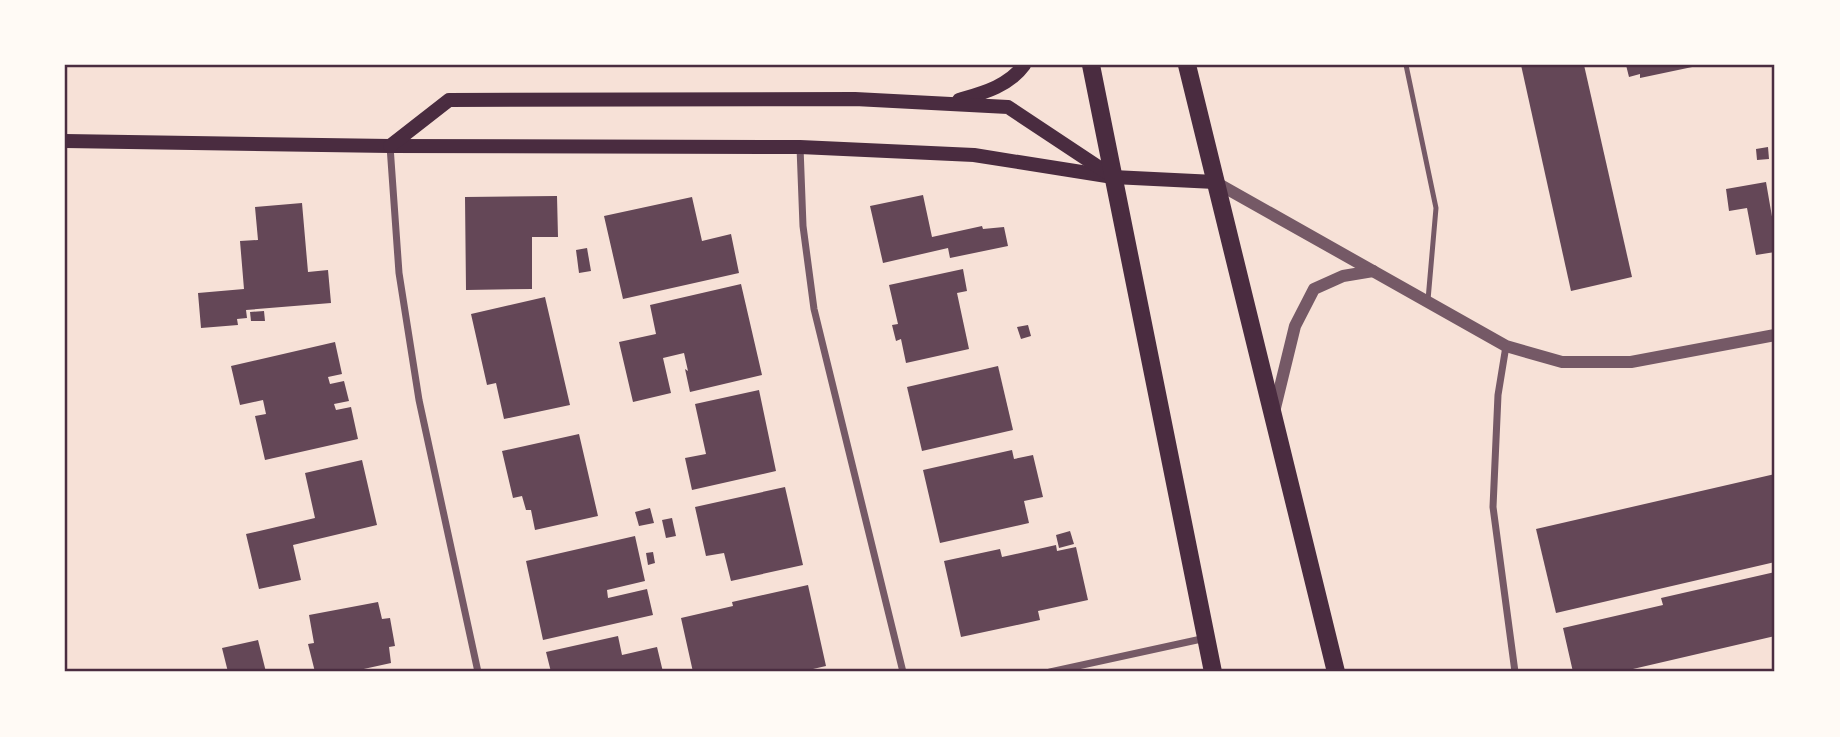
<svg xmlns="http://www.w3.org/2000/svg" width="1840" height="737" font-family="Rubik,sans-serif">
<rect width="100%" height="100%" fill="#f7e1d7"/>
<g fill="#644757">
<path d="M 1521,65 L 1584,65 L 1632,277 L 1571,291 Z"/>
<path d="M 1626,65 L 1697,65 L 1697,66 L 1640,78 L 1640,74 L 1629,77 Z"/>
<path d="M 1768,147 L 1769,159 L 1757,160 L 1756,149 Z"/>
<path d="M 1766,182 L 1775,234 L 1775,252 L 1756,255 L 1747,208 L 1729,211 L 1726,189 Z"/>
<path d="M 923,195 L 932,237 L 982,226 L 983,229 L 1004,227 L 1008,246 L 950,258 L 948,248 L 883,263 L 870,206 Z"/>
<path d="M 557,196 L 558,237 L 532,237 L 532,289 L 466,290 L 465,197 Z"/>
<path d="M 692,197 L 702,241 L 731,234 L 739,273 L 623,299 L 604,216 Z"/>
<path d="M 302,203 L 308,272 L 328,270 L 331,303 L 246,310 L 247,318 L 237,319 L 238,325 L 201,328 L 198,293 L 244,289 L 240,241 L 258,240 L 255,207 Z"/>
<path d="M 587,248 L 591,271 L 579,273 L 576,250 Z"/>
<path d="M 963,269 L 967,291 L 957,293 L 969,349 L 906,363 L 901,339 L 896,341 L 892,325 L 898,324 L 889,285 Z"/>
<path d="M 741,284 L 762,375 L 690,392 L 685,369 L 688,371 L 684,353 L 663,358 L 671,393 L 633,402 L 619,342 L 656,334 L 650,305 Z"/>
<path d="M 545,297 L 570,405 L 504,419 L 496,383 L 487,385 L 471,314 Z"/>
<path d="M 264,311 L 265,321 L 251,321 L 250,312 Z"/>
<path d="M 1028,325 L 1031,336 L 1021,339 L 1017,327 Z"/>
<path d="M 335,342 L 342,374 L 328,377 L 330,384 L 344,381 L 349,401 L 334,404 L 336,410 L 351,407 L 358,439 L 265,460 L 255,416 L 266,414 L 263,400 L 240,405 L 231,366 Z"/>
<path d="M 998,366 L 1013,430 L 922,451 L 907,387 Z"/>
<path d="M 759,390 L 776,471 L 692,490 L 685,458 L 706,454 L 695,404 Z"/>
<path d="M 579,434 L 598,516 L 535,530 L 531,510 L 526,510 L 522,496 L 513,498 L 502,451 Z"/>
<path d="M 1012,450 L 1014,459 L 1033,455 L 1043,497 L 1024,501 L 1029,523 L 940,543 L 923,470 Z"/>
<path d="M 362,460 L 377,525 L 293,545 L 301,580 L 259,589 L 246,534 L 315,518 L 305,473 Z"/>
<path d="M 1775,474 L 1775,562 L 1556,613 L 1536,529 Z"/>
<path d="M 785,487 L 803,565 L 731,581 L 724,553 L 706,556 L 695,507 Z"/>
<path d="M 650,508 L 654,523 L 639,526 L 635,512 Z"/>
<path d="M 672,518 L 676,536 L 666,538 L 662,520 Z"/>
<path d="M 1070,531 L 1074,544 L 1059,548 L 1056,535 Z"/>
<path d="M 635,536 L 645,581 L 607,590 L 608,598 L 647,589 L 653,615 L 543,640 L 526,561 Z"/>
<path d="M 1056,545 L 1057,551 L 1076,547 L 1088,600 L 1038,611 L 1040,620 L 961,637 L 944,561 L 1000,549 L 1002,557 Z"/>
<path d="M 653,552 L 655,563 L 648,565 L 646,553 Z"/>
<path d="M 1775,572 L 1775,636 L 1620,672 L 1573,672 L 1563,628 L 1663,605 L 1661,598 Z"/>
<path d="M 808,585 L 826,666 L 800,672 L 693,672 L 681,618 L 733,606 L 732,602 Z"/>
<path d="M 378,602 L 382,619 L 390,618 L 395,646 L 389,647 L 391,663 L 350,672 L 315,672 L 308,644 L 314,643 L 309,615 Z"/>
<path d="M 618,636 L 622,655 L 657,647 L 663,672 L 551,672 L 546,652 Z"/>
<path d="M 258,640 L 266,672 L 228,672 L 222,648 Z"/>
</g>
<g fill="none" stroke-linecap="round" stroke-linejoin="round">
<path stroke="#755966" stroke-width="5" d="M 1406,65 L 1436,208 L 1428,300"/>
<g stroke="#755966" stroke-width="7">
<path d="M 390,146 L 399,273 L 419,400 L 478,672"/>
<path d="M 800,147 L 803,226 L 814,309 L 903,672"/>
<path d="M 1506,346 L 1498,395 L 1493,507 L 1515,672"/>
<path d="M 1050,672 L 1206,638"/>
</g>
<g stroke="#755966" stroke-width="12">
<path d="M 1215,182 L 1506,346 L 1562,362 L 1631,362 L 1775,335"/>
<path d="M 1274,412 L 1295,326 L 1314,289 L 1343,276 L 1373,271"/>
</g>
<g stroke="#4a2c40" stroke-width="14">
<path d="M 959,100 C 983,93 1009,86 1024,65"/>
<path d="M 65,141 L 390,146 L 800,147 L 974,155 L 1113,177 L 1215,182"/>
<path d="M 390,146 L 449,100 L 855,99 L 1008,107 L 1109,174"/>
</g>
<g stroke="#4a2c40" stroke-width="18">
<path d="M 1091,65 L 1213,672"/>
<path d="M 1187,65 L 1336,672"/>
</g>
</g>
<rect width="1840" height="737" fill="none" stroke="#fffaf5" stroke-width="133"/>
<rect x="66" y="66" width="1707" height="604" fill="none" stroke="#4a2c40" stroke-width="2.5"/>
</svg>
